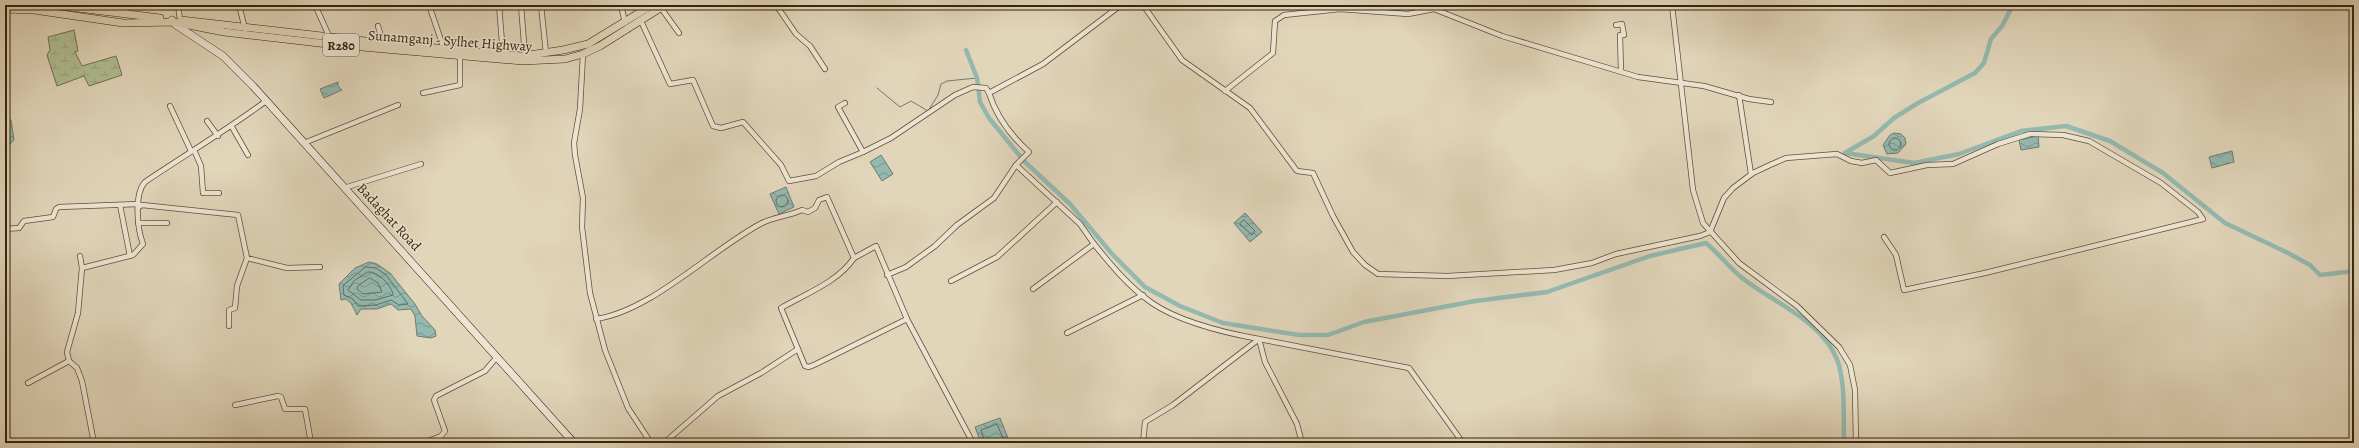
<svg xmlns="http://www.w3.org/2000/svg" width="2359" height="448" font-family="Alegreya,serif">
<defs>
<pattern id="wetland-marsh" width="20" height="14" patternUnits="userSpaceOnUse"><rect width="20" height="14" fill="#b0be92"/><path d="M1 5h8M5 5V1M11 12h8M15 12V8" fill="none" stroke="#98a37d"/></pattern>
<pattern id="water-waves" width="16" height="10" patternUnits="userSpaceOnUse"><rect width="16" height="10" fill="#94b9b0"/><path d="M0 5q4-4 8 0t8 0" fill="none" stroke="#7a968e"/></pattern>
</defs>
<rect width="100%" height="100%" fill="#e1d5ba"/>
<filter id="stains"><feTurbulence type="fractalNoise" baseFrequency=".005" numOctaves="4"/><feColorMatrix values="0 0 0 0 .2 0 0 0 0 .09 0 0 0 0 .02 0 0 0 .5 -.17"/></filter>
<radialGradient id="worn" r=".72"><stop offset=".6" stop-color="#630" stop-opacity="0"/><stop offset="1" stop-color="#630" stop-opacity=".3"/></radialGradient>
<path fill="url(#wetland-marsh)" stroke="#727150" d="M 74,30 L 78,51 L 75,52 L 82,66 L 116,56 L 122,75 L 89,86 L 84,76 L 57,86 L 47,55 L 50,50 L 48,37 Z"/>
<g fill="url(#water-waves)" stroke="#6e7d6f">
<path d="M 338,82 L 338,86 L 342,90 L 324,98 L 320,89 Z"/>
<path d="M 5,114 L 11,120 L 14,140 L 5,149 Z"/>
<path d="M 1894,133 L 1901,134 L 1905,138 L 1906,144 L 1898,153 L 1887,154 L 1883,145 L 1890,135 Z"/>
<path d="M 2038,136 L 2039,147 L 2021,150 L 2019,140 Z"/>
<path d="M 2232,151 L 2234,162 L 2212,168 L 2209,157 Z"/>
<path d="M 881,155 L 893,174 L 882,181 L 870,162 Z"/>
<path d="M 786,187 L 794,207 L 779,214 L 770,194 Z"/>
<path d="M 1245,213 L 1262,232 L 1250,242 L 1234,223 Z"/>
<path d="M 369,262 L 377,264 L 390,273 L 415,304 L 422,316 L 435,330 L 436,336 L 431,338 L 417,336 L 415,316 L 411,309 L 398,310 L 391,304 L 377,309 L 361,309 L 357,315 L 351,303 L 346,299 L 341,300 L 339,284 L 355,268 Z"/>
<path d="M 1000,418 L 1010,443 L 981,443 L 975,427 Z"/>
</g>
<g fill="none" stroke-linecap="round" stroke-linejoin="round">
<g stroke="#646e5f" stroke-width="1">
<circle cx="1895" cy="144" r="6"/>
<circle cx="782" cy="201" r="6"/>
<path d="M 1244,220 L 1255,231 L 1252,235 L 1240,224 Z"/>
<path d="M 366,267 L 376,268 L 386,275 L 408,304 L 399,305 L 391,300 L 376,305 L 358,306 L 353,299 L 344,295 L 343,286 Z"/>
<path d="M 368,272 C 378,271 392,286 393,295 L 375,300 L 361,300 L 348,290 L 354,281 Z"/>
<path d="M 370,278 L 378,283 L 382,292 L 363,294 L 357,289 L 358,286 Z"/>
<path d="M 985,443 L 981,430 L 997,424 L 1005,443"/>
</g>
<path stroke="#6e7d6f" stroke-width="1" d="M 877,88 L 900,107 L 911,101 L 928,111 L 938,95 L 941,84 L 947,81 L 977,78"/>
<g stroke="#94b9b0" stroke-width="4.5">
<path d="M 2013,5 L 2002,26 L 1991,39 L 1984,63 L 1975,73 L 1918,103 L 1894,118 L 1874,136 L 1845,153 L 1914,163 L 1959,154 L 2021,131 L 2066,126 L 2110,141 L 2163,173 L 2225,223 L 2286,252 L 2310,265 L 2320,275 L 2354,271"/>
<path d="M 966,50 L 977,78 L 980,102 L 989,118 L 1024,161 L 1070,204 L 1113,255 L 1145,287 L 1180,306 L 1223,323 L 1299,335 L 1328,335 L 1364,322 L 1475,301 L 1547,292 L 1650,256 L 1706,243 C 1719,254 1729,267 1741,277 C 1773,303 1823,320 1838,362 C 1846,388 1843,416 1844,443"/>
</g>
<defs>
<g id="minor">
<path d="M 124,5 L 128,15"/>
<path d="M 178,5 L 180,20"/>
<path d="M 239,5 L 245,29"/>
<path d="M 315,5 L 329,36"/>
<path d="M 429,5 L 444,49"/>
<path d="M 499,5 L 503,55"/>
<path d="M 521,5 L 525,56"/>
<path d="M 541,5 L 546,53"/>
<path d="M 621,5 L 625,23"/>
<path d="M 776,5 L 796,34 L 810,46 L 825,69"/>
<path d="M 1143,5 L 1182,60 L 1250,108 L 1297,171 L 1313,173 L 1333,216 L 1353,252 L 1365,265 L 1378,274 L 1447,276 L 1554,270 L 1592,263 L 1616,254 L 1700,236 L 1710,232 L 1724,198 L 1733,188 L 1753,173 L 1770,165 L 1786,158 L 1837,154 L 1851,161 L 1862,163 L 1876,160 L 1890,173 L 1927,165 L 1953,164 L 1998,144 L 2030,134 L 2063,135 L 2089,141 L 2161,183 L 2198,212 L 2203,219 L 1985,273 L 1904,290 L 1896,255 L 1884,237"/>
<path d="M 1672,5 L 1693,190 L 1703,223 L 1739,263 L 1797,306 L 1839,347 L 1850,365 L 1855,390 L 1856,443"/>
<path d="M 661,8 L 679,33"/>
<path d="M 641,21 L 670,84 L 693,80 L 713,126 L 721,128 L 743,122 L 781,165 L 789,181 L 816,176 L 839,162 L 863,152"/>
<path d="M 1616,25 L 1622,24 L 1624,35 L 1620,35 L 1621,71"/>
<path d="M 378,26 L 383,43"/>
<path d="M 583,54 L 580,109 L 574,143 L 575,155 L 583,198 L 582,227 L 590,293 L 605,350 L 628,408 L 651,443"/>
<path d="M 1225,91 L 1273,53 L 1275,21 L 1284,15 L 1340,9 L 1408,14 L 1434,9 L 1502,36 L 1638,77 L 1704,86 L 1749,99 L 1771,102"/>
<path d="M 423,93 L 460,85 L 460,57"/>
<path d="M 1739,95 L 1751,174"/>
<path d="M 845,103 L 838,107 L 863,152 L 891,138 L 955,95 L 973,87 L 986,88 L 989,93"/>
<path d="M 170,106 L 191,151"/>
<path d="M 207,121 L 218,136"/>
<path d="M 232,127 L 248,155"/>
<path d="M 304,143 L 398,105"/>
<path d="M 194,150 L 201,166 L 203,193 L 219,193"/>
<path d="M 344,188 L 421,164"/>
<path d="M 120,205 L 130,256"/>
<path d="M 139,207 L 142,205 L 238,215 L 247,258 L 287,268 L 320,267"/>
<path d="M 138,223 L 167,223"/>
<path d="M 5,229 L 19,228 L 24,221 L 53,217 L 56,209 L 59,207 L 139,204"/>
<path d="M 1094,244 C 1111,265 1129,287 1152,303 C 1180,322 1226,333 1259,339 L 1173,405 L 1145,422 L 1143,443"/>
<path d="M 80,256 L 82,268 L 78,313 L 67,352 L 69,361 L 77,368 L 82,381 L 94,443"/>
<path d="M 854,258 C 838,282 805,294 781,308 L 805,366 L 809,367 L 816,364 L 907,319"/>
<path d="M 82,268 L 133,255 L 143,244 C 137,228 134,194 145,182 C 185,155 227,130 266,101"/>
<path d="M 887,275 L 906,267 L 935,246 L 957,225 L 994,198 L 1016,165"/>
<path d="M 951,281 L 997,257 L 1057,202"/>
<path d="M 1033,289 L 1094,244 L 1080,224 L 1016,165 L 1029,152 C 1011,136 996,115 989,93 L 1043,64 L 1121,5"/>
<path d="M 596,319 C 652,311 712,249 762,223 C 774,217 789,216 802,210 L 808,212 L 815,208 L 819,200 L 827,197 L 854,258 L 876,246 L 907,319 L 973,443"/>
<path d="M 229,326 L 229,310 L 235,308 L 237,286 L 247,258"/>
<path d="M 1067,333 L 1143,295"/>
<path d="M 28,383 L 69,361"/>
<path d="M 235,405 L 278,396 L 281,397 L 285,409 L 305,409 L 311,443"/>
<path d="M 423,443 L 441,436 L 445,431 L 434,400 L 436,396 L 485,371 L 496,358"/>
<path d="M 664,443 L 718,396 L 761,373 L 798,349"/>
<path d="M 1302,443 L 1297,424 L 1265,362 L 1259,339 L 1409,368 L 1463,443"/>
</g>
<path id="secondary" d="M 172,20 L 176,25 L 223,56 L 253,86 L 574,443"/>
<g id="primary">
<path d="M 53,5 L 160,18"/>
<path d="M 5,9 L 34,10 L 123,23 L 173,22 L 224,32 L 328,44 L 523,61 L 565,59 L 583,54 L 600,46 L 665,5"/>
<path d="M 181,20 L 383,43 L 522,56 L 563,50 L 588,44 L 652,5"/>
</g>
</defs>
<use href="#minor" stroke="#5f5039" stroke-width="6"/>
<use href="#secondary" stroke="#34240e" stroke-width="8"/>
<use href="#primary" stroke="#34240e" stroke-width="8"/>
<use href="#minor" stroke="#ece4d2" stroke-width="4.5"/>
<use href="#secondary" stroke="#ece4d2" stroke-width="7"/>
<use href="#primary" stroke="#e1d5ba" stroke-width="7"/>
</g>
<g text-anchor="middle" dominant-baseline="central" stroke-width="3" stroke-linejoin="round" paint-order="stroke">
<rect fill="#ece4d2" stroke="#6b5e49" stroke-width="1" x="323" y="34" width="36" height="22" rx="3"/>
<g font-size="13" font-weight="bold" fill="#34240e">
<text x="341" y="45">R280</text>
</g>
<g font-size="14" fill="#34240e" stroke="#ece4d2">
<text transform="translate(450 41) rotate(4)">Sunamganj - Sylhet Highway</text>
<text transform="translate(389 217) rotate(47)">Badaghat Road</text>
</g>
</g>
<rect width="2359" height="448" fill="none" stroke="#e1d5ba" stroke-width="20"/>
<rect x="6" y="6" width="2347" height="436" fill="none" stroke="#34240e" stroke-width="2"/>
<rect x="10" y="10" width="2339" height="428" fill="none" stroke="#34240e"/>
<rect width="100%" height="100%" filter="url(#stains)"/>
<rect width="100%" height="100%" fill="url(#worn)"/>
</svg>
